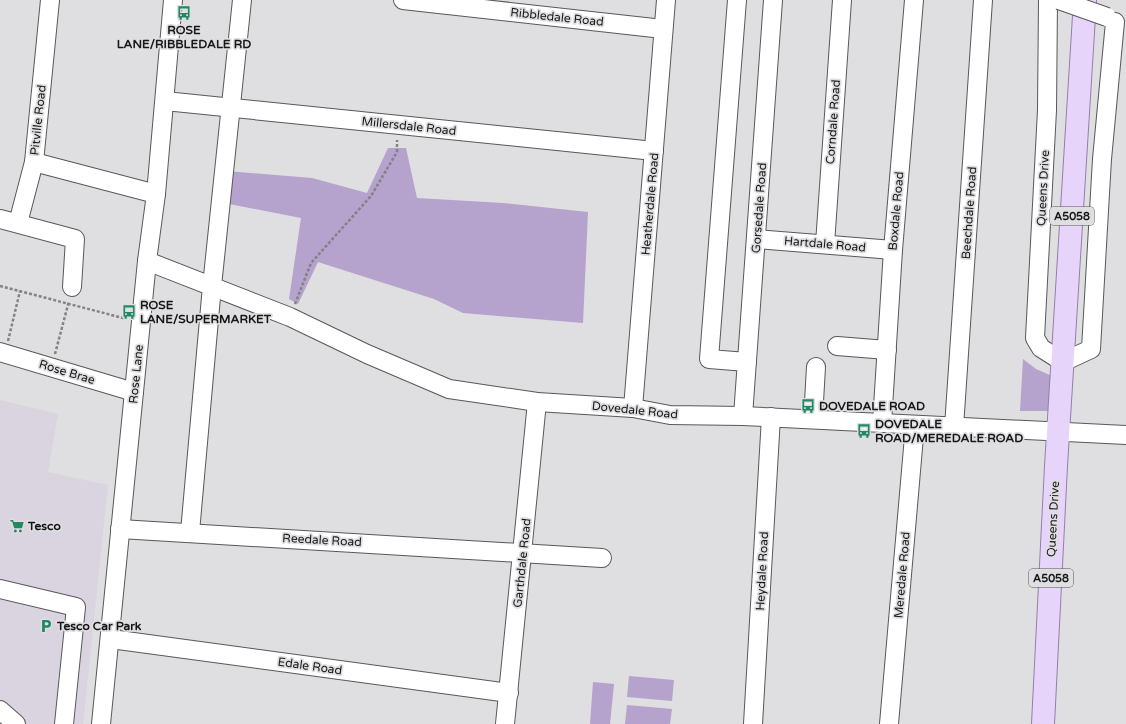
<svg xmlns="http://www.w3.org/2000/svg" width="1126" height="724" font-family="'Varela Round',sans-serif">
<rect width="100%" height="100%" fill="#dfdee1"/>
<path fill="#d9d4df" d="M 0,400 L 58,414 L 48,472 L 108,485 L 83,724 L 0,724 Z"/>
<g fill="#b5a2cd">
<path d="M 388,148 L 406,148 L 417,198 L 503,203 L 588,212 L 583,323 L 463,313 L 434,299 L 318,262 L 298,304 L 289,299 L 301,218 L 224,203 L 227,171 L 312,178 L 367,193 Z"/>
<path d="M 1023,359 L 1036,369 L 1052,376 L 1049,411 L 1020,411 Z"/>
<path d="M 629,676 L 674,680 L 672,701 L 627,697 Z"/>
<path d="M 593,682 L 614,684 L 610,724 L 590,724 Z"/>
<path d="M 627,705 L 672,709 L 670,724 L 625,724 Z"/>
</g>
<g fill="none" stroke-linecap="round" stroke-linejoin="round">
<defs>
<g id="minor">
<path d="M 50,0 L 34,162 L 156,194"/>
<path d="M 403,0 L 663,29"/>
<path d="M 737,0 L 709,359 L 747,362"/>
<path d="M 1048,0 L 1047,110 L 1035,338 L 1041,348 L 1063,362 L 1091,349 L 1102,159 L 1115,22"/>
<path d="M 165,101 L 654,151"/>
<path d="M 0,219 L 75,239 L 72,287"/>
<path d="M 18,223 L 34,162"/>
<path d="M 756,239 L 893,250"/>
<path d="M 825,244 L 842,0"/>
<path d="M 147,261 L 290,317 L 367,354 L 449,389 L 537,402 L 633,408 L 670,415 L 743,416 L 1126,435"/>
<path d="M 837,346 L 887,350"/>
<path d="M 0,352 L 134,392"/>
<path d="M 633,408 L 666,0"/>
<path d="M 743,416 L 773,0"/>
<path d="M 813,419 L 816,367"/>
<path d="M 882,423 L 893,250 L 914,0"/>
<path d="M 954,427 L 983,0"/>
<path d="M 120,529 L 602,558"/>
<path d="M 190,532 L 212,286 L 242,0"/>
<path d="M 0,589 L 76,607 L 64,724"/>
<path d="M 111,639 L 509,693"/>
<path d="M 0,710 L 16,724"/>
<path d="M 101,724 L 147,261 L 156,194 L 173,0"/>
<path d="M 505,724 L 537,402"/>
<path d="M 753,724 L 771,417"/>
<path d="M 889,724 L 915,425"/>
</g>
<path id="major" d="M 1043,724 L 1056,466 L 1085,0"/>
</defs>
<use href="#minor" stroke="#58575a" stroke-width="20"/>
<use href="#major" stroke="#9280a9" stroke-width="24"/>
<g stroke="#838284" stroke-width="2.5" stroke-dasharray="3 2" stroke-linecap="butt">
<path d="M 0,286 L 127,319"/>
<path d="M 295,304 L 311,263 L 371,196 L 397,152 L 397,140"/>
<path d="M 8,341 L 20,291"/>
<path d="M 55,354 L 69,301"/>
</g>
<use href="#minor" stroke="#fff" stroke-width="18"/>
<use href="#major" stroke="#e6d4fa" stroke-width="22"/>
<defs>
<path id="minor-bridge" d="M 1059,0 L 1107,17"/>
</defs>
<use href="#minor-bridge" stroke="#58575a" stroke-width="20" stroke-linecap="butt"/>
<use href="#minor-bridge" stroke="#fff" stroke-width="18"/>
</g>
<defs>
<symbol id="bus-bare" viewBox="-9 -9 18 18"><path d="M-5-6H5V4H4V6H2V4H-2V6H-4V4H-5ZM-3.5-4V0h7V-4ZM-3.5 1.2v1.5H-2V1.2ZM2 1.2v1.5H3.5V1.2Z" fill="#218864" stroke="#dfdee1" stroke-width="2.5" paint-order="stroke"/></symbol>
<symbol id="supermarket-bare" viewBox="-9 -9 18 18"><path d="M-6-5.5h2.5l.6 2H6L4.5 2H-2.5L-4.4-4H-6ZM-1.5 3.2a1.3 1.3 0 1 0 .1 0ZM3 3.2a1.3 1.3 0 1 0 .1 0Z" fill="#218864" stroke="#dfdee1" stroke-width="2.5" paint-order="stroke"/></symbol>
<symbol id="parking-bare" viewBox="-9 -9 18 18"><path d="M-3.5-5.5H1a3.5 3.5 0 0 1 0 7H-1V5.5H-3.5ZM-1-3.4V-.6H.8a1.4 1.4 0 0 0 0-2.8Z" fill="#218864" stroke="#dfdee1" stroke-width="2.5" paint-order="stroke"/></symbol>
</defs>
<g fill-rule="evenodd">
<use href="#bus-bare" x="174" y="3" width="20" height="20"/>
<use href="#bus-bare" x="119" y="302" width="20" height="20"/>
<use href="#bus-bare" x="798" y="396" width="20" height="20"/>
<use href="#bus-bare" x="854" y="421" width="20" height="20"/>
<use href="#supermarket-bare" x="7" y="516" width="20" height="20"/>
<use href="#parking-bare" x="36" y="616" width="20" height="20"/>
</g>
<g text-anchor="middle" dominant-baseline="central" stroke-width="3.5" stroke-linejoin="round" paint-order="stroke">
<g fill="#dfdee1" stroke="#535354" stroke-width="1">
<rect x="1050" y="207" width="44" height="18" rx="3"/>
<rect x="1029" y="569" width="44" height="18" rx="3"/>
</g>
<g font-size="11" font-weight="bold" fill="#171718">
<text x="1072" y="216">A5058</text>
<text x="1051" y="578">A5058</text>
</g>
<g font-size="12" fill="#171718" stroke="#dfdee1">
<text transform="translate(557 17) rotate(6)">Ribbledale Road</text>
<text transform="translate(38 120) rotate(-84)">Pitville Road</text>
<text transform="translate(833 122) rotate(-86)">Corndale Road</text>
<text transform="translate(409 126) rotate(6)">Millersdale Road</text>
<text transform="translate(1043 188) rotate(-87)">Queens Drive</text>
<text transform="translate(650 204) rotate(-85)">Heatherdale Road</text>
<text transform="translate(759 208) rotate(-86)">Gorsedale Road</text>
<text transform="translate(896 211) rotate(-85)">Boxdale Road</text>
<text transform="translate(969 213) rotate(-86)">Beechdale Road</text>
<text transform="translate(825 244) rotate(5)">Hartdale Road</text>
<text transform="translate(67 372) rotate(17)">Rose Brae</text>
<text transform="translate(136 374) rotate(-84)">Rose Lane</text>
<text transform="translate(635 410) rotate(6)">Dovedale Road</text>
<text transform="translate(1053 519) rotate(-87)">Queens Drive</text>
<text transform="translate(322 540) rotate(3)">Reedale Road</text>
<text transform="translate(522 563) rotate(-84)">Garthdale Road</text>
<text transform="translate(762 571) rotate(-87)">Heydale Road</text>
<text transform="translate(902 575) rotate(-85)">Meredale Road</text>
<text transform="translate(310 666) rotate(8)">Edale Road</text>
</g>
<g font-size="12" font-weight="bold" fill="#171718" stroke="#dfdee1" text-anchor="start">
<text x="184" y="30" text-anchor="middle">ROSE<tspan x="184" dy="14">LANE/RIBBLEDALE RD</tspan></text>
<text x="140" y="305">ROSE<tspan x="140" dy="14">LANE/SUPERMARKET</tspan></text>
<text x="819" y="406">DOVEDALE ROAD</text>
<text x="875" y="424">DOVEDALE<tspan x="875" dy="14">ROAD/MEREDALE ROAD</tspan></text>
<text x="28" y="526">Tesco</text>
<text x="57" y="626">Tesco Car Park</text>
</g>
</g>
</svg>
